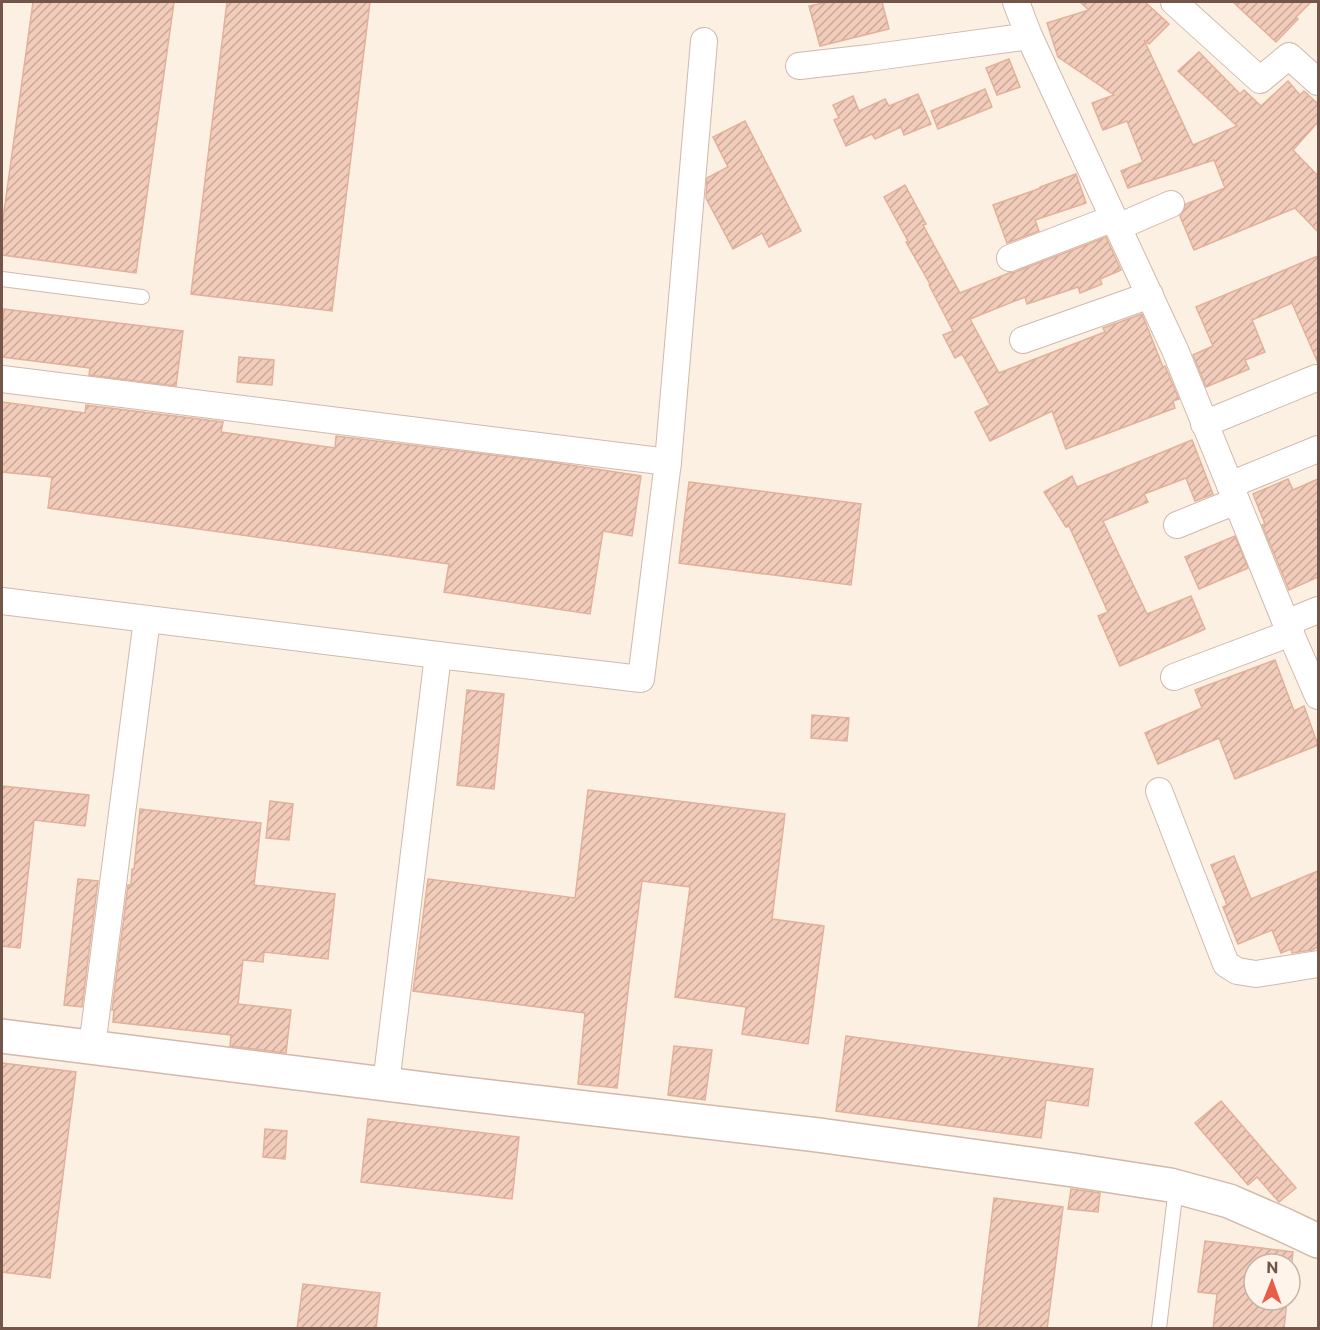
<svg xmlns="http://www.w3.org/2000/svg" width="1320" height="1330" font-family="Commissioner,sans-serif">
<defs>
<pattern id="building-hatch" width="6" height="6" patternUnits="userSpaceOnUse" patternTransform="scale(1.5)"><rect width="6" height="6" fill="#f2ccba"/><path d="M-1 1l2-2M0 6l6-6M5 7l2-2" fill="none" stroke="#c9a899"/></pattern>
</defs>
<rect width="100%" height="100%" fill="#fcf0e3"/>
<g fill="url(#building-hatch)" stroke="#e4b09a" stroke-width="1.5">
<path d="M 33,2 L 174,2 L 136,273 L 2,255 L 2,226 Z"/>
<path d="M 227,2 L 370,2 L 332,311 L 191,294 Z"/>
<path d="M 828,2 L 882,2 L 889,29 L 820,46 L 809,6 Z"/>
<path d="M 1080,2 L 1145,2 L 1169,24 L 1149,44 L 1144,40 L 1193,145 L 1237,126 L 1178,71 L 1199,52 L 1240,94 L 1244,90 L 1261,106 L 1288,81 L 1300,95 L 1304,91 L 1318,104 L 1318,122 L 1293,150 L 1318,176 L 1318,232 L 1295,208 L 1194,250 L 1180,216 L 1183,212 L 1186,204 L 1225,188 L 1214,160 L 1128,188 L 1121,171 L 1143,162 L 1127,121 L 1103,130 L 1092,103 L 1114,95 L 1058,57 L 1047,23 L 1089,10 Z"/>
<path d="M 1233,2 L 1311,2 L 1296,17 L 1298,19 L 1276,42 Z"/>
<path d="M 1009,59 L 1020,87 L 997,95 L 986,68 Z"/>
<path d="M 985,89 L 992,107 L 938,129 L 931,111 Z"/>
<path d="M 918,94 L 931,124 L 904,135 L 901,127 L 875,139 L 872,134 L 846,146 L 834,120 L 839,118 L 833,105 L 853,96 L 859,111 L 885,99 L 889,106 Z"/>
<path d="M 745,121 L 801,231 L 769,247 L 762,233 L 733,249 L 706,198 L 707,178 L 728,167 L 713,137 Z"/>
<path d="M 1076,174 L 1086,203 L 1035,220 L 1039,231 L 1007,243 L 993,205 L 1041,188 L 1040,187 Z"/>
<path d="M 905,185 L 926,224 L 923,225 L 960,293 L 1009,273 L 1015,272 L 1106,237 L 1121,270 L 1100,279 L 1102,284 L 1080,293 L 1078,287 L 1027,304 L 1025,297 L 970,319 L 999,373 L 1105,332 L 1103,328 L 1142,314 L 1163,367 L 1165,366 L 1179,399 L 1173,401 L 1175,408 L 1066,449 L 1052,411 L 990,441 L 975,412 L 990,405 L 962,354 L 955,358 L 943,335 L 953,331 L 929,285 L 930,284 L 906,242 L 908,241 L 884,197 Z"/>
<path d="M 1318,256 L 1318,363 L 1292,303 L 1252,320 L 1265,352 L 1245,360 L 1249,369 L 1206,387 L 1193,355 L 1213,346 L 1196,307 Z"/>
<path d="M 4,309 L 183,331 L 176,386 L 89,375 L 90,368 L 2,357 L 2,330 Z"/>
<path d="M 239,357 L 274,360 L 272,385 L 237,382 Z"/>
<path d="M 2,402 L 85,413 L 86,405 L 223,422 L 221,432 L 335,448 L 336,436 L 550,462 L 641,476 L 632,536 L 603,531 L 590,614 L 444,592 L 449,564 L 48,508 L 52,477 L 2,472 Z"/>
<path d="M 1192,440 L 1213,494 L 1195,501 L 1186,478 L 1144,494 L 1148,502 L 1103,521 L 1147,614 L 1191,596 L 1205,629 L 1120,666 L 1098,616 L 1108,612 L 1069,526 L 1066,527 L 1044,492 L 1072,476 L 1077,487 Z"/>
<path d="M 1288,479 L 1293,490 L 1318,479 L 1318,577 L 1289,590 L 1262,525 L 1265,524 L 1253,494 Z"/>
<path d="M 689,482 L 861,504 L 851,585 L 679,563 Z"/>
<path d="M 1235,536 L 1248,568 L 1199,589 L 1185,557 Z"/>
<path d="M 1275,660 L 1294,711 L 1304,706 L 1318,745 L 1235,779 L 1219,738 L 1158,764 L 1145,733 L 1202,708 L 1195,690 Z"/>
<path d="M 467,690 L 504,694 L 494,789 L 457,785 Z"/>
<path d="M 812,715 L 849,718 L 847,741 L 811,738 Z"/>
<path d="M 2,786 L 89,795 L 85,826 L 34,820 L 20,948 L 2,946 Z"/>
<path d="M 588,790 L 785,814 L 772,919 L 824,926 L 808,1044 L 742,1034 L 746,1007 L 675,997 L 690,887 L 642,881 L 629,983 L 617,1088 L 578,1084 L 585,1013 L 413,991 L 428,879 L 575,898 Z"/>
<path d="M 270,801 L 293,804 L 289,840 L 266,838 Z"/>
<path d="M 140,809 L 261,823 L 254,885 L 335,894 L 328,959 L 264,952 L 263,962 L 243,960 L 238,1004 L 291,1010 L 286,1053 L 230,1046 L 231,1035 L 113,1022 L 114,1010 L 112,1010 L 128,885 L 131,885 L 132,869 L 134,869 Z"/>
<path d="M 1234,856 L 1251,899 L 1318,871 L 1318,947 L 1312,950 L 1292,953 L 1291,949 L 1281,953 L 1272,930 L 1238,944 L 1223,907 L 1227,905 L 1211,865 Z"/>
<path d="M 78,879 L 98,881 L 82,1007 L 64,1005 Z"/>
<path d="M 846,1036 L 1093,1069 L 1088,1106 L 1046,1100 L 1041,1138 L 836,1111 Z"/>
<path d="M 674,1046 L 712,1050 L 705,1100 L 668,1095 Z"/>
<path d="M 2,1063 L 76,1072 L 50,1278 L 2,1272 Z"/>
<path d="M 1221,1101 L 1296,1188 L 1279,1202 L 1257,1177 L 1248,1185 L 1195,1123 Z"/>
<path d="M 368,1119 L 519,1137 L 512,1199 L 361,1182 Z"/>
<path d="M 265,1129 L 287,1131 L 285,1159 L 263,1157 Z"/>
<path d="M 1071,1189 L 1100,1193 L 1098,1212 L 1068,1209 Z"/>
<path d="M 994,1198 L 1063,1207 L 1047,1329 L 978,1329 Z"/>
<path d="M 1205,1241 L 1293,1252 L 1290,1278 L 1290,1264 L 1254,1264 L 1254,1300 L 1287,1300 L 1284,1329 L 1213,1329 L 1217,1294 L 1198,1292 Z"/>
<path d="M 303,1284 L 380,1293 L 376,1329 L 297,1329 Z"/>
</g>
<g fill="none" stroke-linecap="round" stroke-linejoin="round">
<defs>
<g id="lane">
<path d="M 2,279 L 142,297"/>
<path d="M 1159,1328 L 1176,1188"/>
</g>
<g id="street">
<path d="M 1016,2 L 1029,36 L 1175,350 L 1286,623 L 1318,696"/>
<path d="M 1174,2 L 1260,80 L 1289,56 L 1318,82"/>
<path d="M 799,66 L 869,58 L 1029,36"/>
<path d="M 1118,227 L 1171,204"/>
<path d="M 1010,258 L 1114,218"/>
<path d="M 1023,340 L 1150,295"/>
<path d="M 2,379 L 668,462"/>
<path d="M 1204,424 L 1316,378"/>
<path d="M 1230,485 L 1318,449"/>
<path d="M 1177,525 L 1236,501"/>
<path d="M 2,601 L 438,655 L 641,679 L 668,462 L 704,41"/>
<path d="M 1286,623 L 1318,610"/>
<path d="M 1174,677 L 1291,633"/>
<path d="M 1159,791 L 1226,964 L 1237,971 L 1256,974 L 1318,964"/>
<path d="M 92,1047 L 147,619"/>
<path d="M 386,1084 L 438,655"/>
</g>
<path id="secondary" d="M 2,1036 L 449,1092 L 818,1135 L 1073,1170 L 1170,1185 L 1229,1201 L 1282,1224 L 1318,1241"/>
</defs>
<use href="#lane" stroke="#d0b9ac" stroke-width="16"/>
<use href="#street" stroke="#d0b9ac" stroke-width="28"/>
<use href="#secondary" stroke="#d3b8a9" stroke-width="36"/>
<use href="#lane" stroke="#fff" stroke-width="14"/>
<use href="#street" stroke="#fff" stroke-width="26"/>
<use href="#secondary" stroke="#fff" stroke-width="33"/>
</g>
<rect width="1320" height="1330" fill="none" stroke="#745549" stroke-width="6"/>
<g transform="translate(1272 1282) rotate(1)"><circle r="28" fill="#fff4e9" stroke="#c7b4a9" stroke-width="1.5"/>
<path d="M0-4.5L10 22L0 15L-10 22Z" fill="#e75d47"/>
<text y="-9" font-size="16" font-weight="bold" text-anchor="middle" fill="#745549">N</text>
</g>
</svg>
